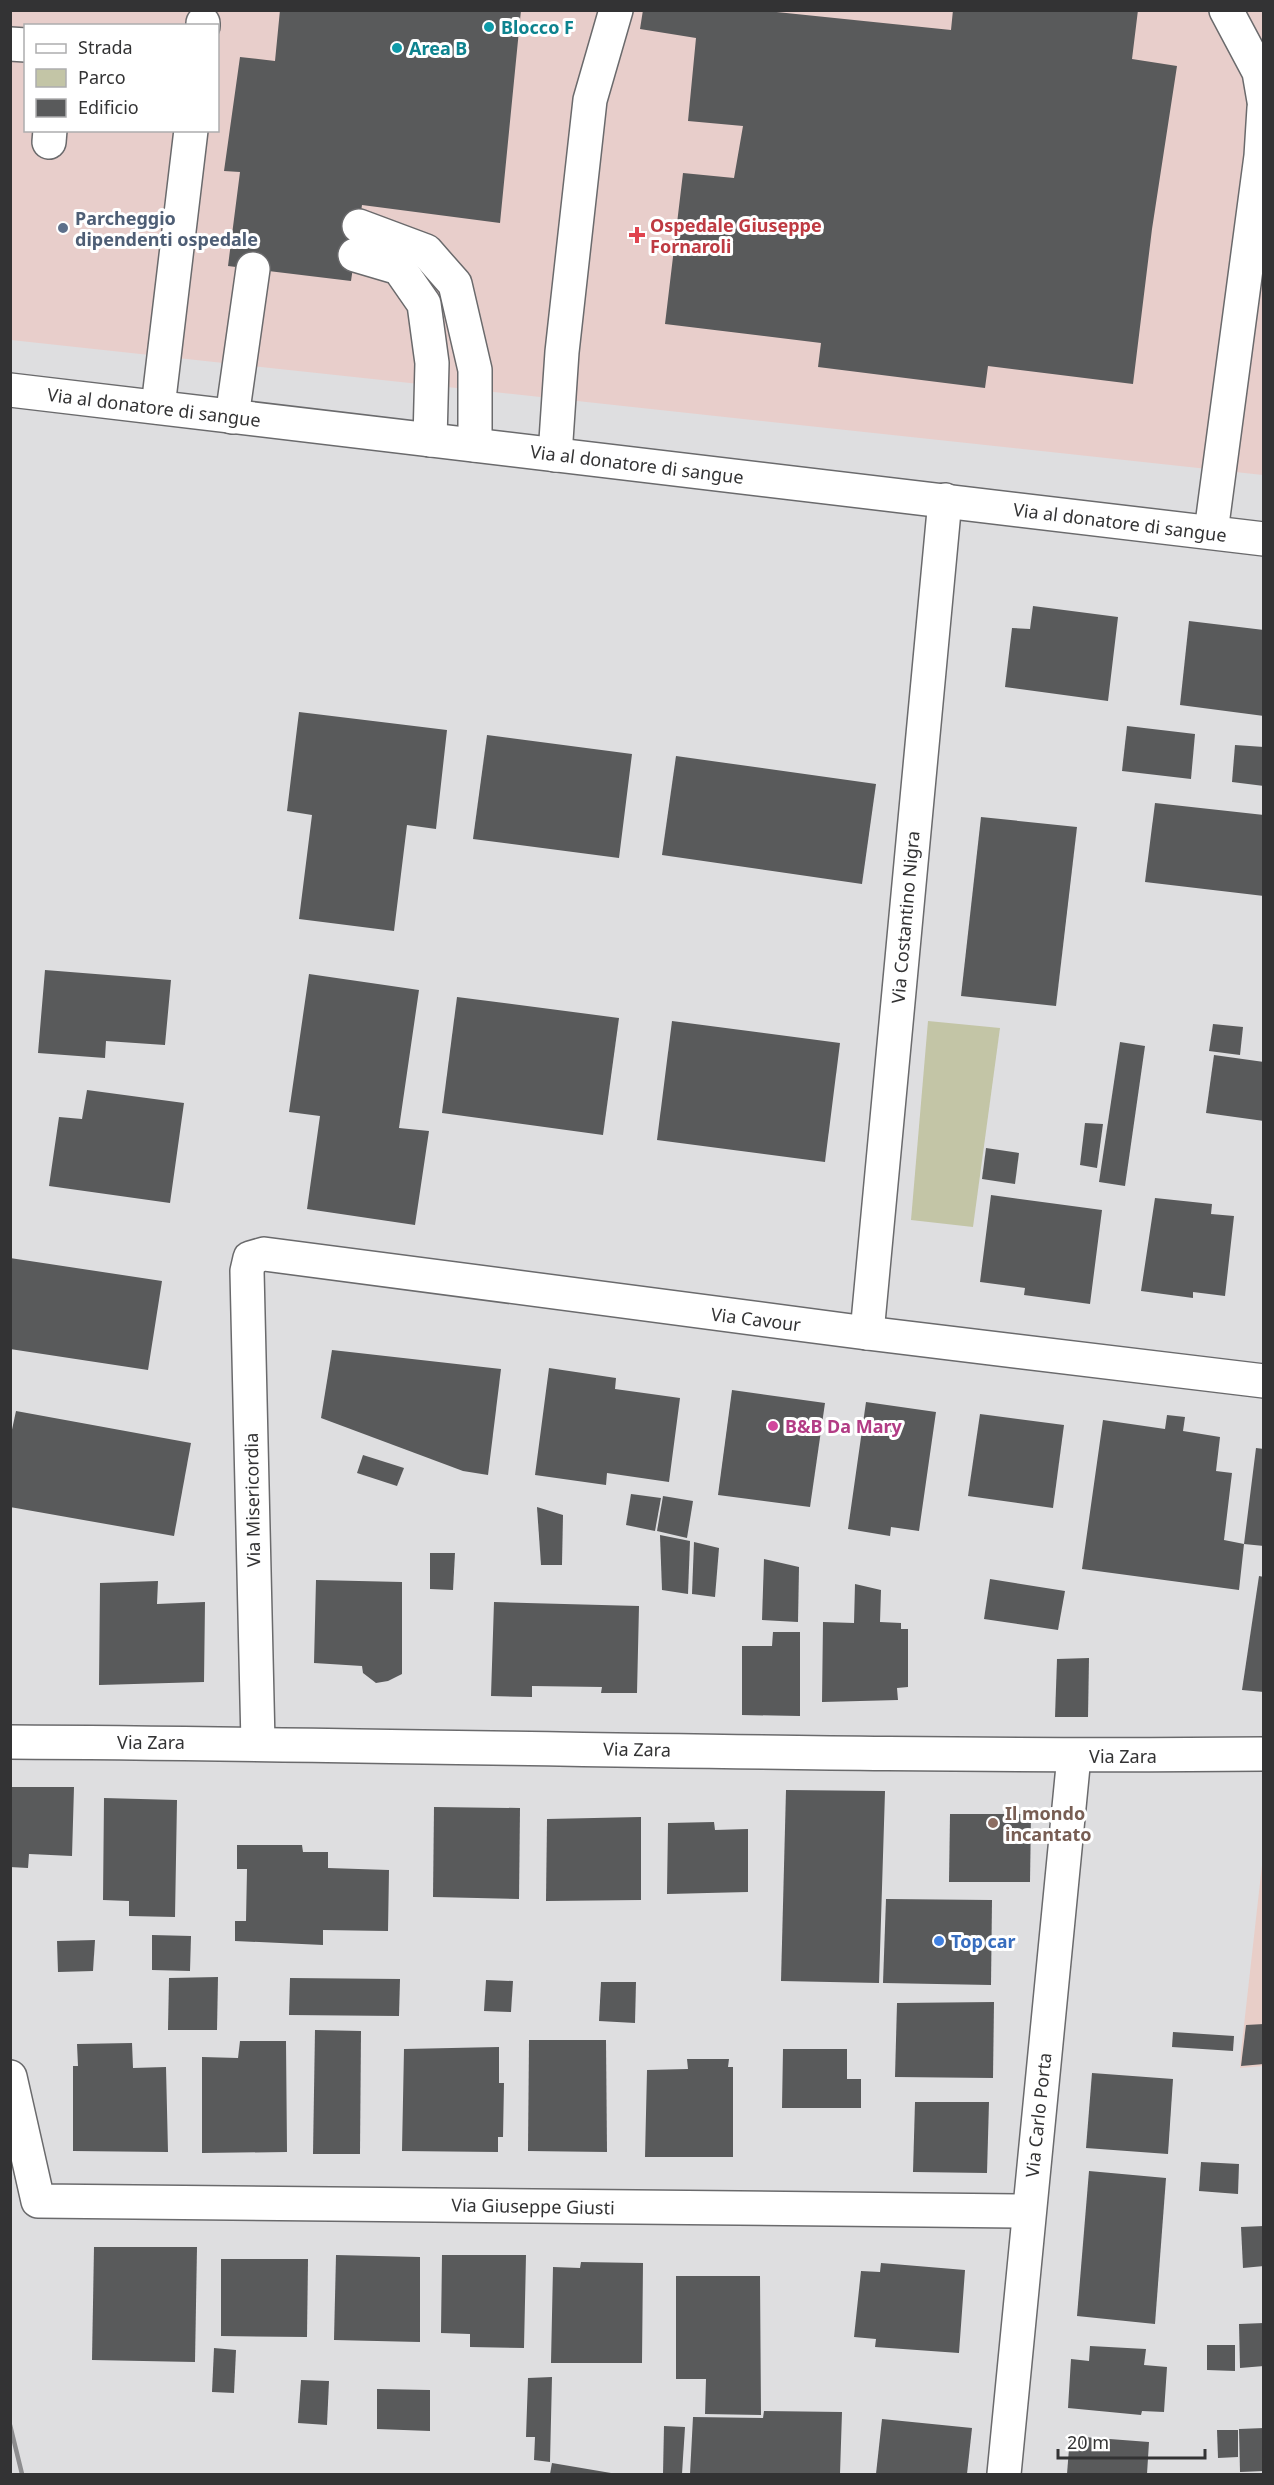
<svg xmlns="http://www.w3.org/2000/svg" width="1274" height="2485" font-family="'Noto Sans',sans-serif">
<rect width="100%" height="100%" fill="#dedee0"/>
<path fill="#e8cec8" d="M 1263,1856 L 1263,2066 L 1240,2068 L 1241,2052 Z"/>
<path fill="#e8cecb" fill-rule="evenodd" d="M 11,11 L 1263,11 L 1263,475 L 11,340 ZM 26,26 L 218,26 L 218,130 L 26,130 Z"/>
<path fill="#c3c5a6" d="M 928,1021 L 1000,1028 L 973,1227 L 911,1220 Z"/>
<g fill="#595a5b">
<path d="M 280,10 L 521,10 L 500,223 L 362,205 L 351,281 L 228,266 L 240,172 L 224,171 L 240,57 L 275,61 Z"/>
<path d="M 643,10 L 758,10 L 951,30 L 953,10 L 1138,10 L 1132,59 L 1177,66 L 1152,229 L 1133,384 L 988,366 L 985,388 L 818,367 L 821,343 L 665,324 L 683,173 L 734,178 L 743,126 L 688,121 L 696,38 L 640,29 Z"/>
<path d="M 1033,606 L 1118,617 L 1108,701 L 1005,687 L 1012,628 L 1030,629 Z"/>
<path d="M 1189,621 L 1264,630 L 1264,716 L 1180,705 Z"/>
<path d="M 299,712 L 447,730 L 436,829 L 407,825 L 394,931 L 299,919 L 312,815 L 287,811 Z"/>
<path d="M 1127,726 L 1195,734 L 1191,779 L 1122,771 Z"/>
<path d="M 487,735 L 632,754 L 619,858 L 473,839 Z"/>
<path d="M 1235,745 L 1264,747 L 1264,786 L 1232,782 Z"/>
<path d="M 676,756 L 876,784 L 862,884 L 662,855 Z"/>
<path d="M 1155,803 L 1264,815 L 1264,896 L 1145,882 Z"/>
<path d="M 981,817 L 1077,827 L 1056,1006 L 961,996 Z"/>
<path d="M 45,970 L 171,980 L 165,1045 L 106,1041 L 105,1058 L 38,1053 Z"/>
<path d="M 309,974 L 419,990 L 399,1128 L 429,1131 L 415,1225 L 307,1209 L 320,1116 L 289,1112 Z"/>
<path d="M 457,997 L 619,1018 L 603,1135 L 442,1113 Z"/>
<path d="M 672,1021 L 840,1043 L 825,1162 L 657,1140 Z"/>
<path d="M 1213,1024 L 1243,1027 L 1240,1055 L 1209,1051 Z"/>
<path d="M 1120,1042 L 1145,1046 L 1125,1186 L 1099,1182 Z"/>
<path d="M 1214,1055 L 1264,1062 L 1264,1121 L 1206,1113 Z"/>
<path d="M 87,1090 L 184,1103 L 170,1203 L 49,1186 L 59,1117 L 82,1119 Z"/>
<path d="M 1085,1123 L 1103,1124 L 1097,1168 L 1080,1165 Z"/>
<path d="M 986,1148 L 1019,1153 L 1015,1184 L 982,1179 Z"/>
<path d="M 991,1195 L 1102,1210 L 1090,1304 L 1024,1295 L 1025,1288 L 980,1282 Z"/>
<path d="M 1155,1198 L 1212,1204 L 1211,1214 L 1234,1216 L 1225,1296 L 1193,1292 L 1193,1298 L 1141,1291 Z"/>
<path d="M 10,1258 L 162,1281 L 148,1370 L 10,1349 Z"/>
<path d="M 332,1350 L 501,1369 L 488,1475 L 463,1471 L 321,1418 Z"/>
<path d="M 549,1368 L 616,1378 L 615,1389 L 680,1398 L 669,1482 L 607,1473 L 606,1485 L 535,1475 Z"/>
<path d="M 732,1390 L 825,1403 L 810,1507 L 718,1495 Z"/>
<path d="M 866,1402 L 936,1412 L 919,1531 L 891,1527 L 890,1536 L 848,1529 Z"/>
<path d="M 16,1411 L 191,1443 L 174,1536 L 10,1507 L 10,1439 Z"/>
<path d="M 980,1414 L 1064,1425 L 1053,1508 L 968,1496 Z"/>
<path d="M 1167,1415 L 1185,1417 L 1183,1431 L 1220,1437 L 1216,1471 L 1232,1473 L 1224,1540 L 1244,1544 L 1239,1590 L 1082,1569 L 1103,1420 L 1165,1429 Z"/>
<path d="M 1256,1448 L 1264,1449 L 1264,1546 L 1244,1544 Z"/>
<path d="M 363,1455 L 404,1468 L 397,1486 L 357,1473 Z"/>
<path d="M 631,1494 L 661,1498 L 655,1531 L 626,1525 Z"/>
<path d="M 663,1496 L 693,1501 L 687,1538 L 657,1531 Z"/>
<path d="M 537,1507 L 563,1515 L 562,1565 L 541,1565 Z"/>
<path d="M 660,1535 L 690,1541 L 688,1594 L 662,1590 Z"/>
<path d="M 694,1542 L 719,1548 L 715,1597 L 692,1594 Z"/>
<path d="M 430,1553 L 455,1553 L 453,1590 L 430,1589 Z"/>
<path d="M 764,1559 L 799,1567 L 798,1622 L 762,1620 Z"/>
<path d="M 1259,1576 L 1264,1577 L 1264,1692 L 1242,1690 Z"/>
<path d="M 990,1579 L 1065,1591 L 1058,1630 L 984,1619 Z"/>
<path d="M 316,1580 L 402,1582 L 402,1674 L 388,1681 L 376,1683 L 363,1673 L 362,1666 L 314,1663 Z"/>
<path d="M 158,1581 L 157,1604 L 205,1602 L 204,1682 L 99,1685 L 100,1583 Z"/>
<path d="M 855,1584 L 881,1590 L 880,1622 L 901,1623 L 901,1629 L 908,1629 L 908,1687 L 897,1688 L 898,1700 L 822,1702 L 823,1622 L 854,1623 Z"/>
<path d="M 494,1602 L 639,1606 L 637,1693 L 601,1693 L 602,1687 L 532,1686 L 532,1697 L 491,1696 Z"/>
<path d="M 773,1632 L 800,1632 L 800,1716 L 742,1715 L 742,1646 L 772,1646 Z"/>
<path d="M 1089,1658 L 1088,1717 L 1055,1717 L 1057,1659 Z"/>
<path d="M 10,1787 L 74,1787 L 72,1856 L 29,1854 L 28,1868 L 10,1867 Z"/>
<path d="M 786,1790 L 885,1791 L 879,1983 L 781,1981 Z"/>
<path d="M 104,1798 L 177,1800 L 175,1917 L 129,1916 L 129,1901 L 103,1900 Z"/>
<path d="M 434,1807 L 520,1808 L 519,1899 L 433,1897 Z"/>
<path d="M 950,1814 L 1031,1814 L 1030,1882 L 949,1882 Z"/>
<path d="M 641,1817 L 641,1900 L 546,1901 L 547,1819 Z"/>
<path d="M 714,1822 L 715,1830 L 748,1829 L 748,1892 L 667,1894 L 668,1823 Z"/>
<path d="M 237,1845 L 302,1845 L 303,1852 L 328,1852 L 328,1868 L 389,1870 L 388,1931 L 323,1930 L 323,1945 L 235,1941 L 235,1921 L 246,1921 L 247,1869 L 237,1869 Z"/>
<path d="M 886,1899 L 992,1900 L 991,1985 L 883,1983 Z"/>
<path d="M 152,1935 L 191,1936 L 190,1971 L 152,1970 Z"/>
<path d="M 95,1940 L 93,1971 L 58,1972 L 57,1941 Z"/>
<path d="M 218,1977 L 217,2030 L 168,2030 L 169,1978 Z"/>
<path d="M 290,1978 L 400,1979 L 399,2016 L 289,2015 Z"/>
<path d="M 486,1980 L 513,1981 L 511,2012 L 484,2011 Z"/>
<path d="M 601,1982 L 636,1982 L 635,2023 L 599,2021 Z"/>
<path d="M 994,2002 L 993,2078 L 895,2077 L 897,2003 Z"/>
<path d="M 1264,2024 L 1264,2064 L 1241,2066 L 1246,2025 Z"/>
<path d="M 315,2030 L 361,2031 L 360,2154 L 313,2154 Z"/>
<path d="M 1173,2032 L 1234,2036 L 1233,2051 L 1172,2047 Z"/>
<path d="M 529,2040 L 606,2040 L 607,2152 L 528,2151 Z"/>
<path d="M 240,2041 L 286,2041 L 287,2152 L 202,2153 L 202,2057 L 238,2058 Z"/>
<path d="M 132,2043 L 133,2068 L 166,2067 L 168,2152 L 73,2151 L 73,2066 L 78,2066 L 77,2044 Z"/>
<path d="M 499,2047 L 499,2083 L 504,2083 L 503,2137 L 498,2137 L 498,2152 L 402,2151 L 404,2049 Z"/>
<path d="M 783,2049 L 847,2049 L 847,2079 L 861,2079 L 861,2108 L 782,2108 Z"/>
<path d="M 687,2059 L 729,2059 L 728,2067 L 733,2067 L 733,2157 L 645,2157 L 647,2070 L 688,2069 Z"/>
<path d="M 1092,2073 L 1173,2079 L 1168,2154 L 1086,2148 Z"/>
<path d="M 915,2102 L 989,2102 L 987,2173 L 913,2172 Z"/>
<path d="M 1201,2162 L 1239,2164 L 1238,2194 L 1199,2191 Z"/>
<path d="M 1089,2171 L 1166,2178 L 1155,2324 L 1077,2316 Z"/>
<path d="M 1264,2226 L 1264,2266 L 1243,2268 L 1241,2227 Z"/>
<path d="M 94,2247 L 197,2247 L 195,2362 L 92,2360 Z"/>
<path d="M 336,2255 L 420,2257 L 420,2342 L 334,2340 Z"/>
<path d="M 442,2255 L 526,2255 L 524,2348 L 470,2347 L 470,2334 L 441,2333 Z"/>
<path d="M 221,2259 L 308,2259 L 307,2337 L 221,2336 Z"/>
<path d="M 581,2262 L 643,2263 L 642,2363 L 551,2363 L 553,2267 L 580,2268 Z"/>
<path d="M 881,2263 L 965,2270 L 959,2353 L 875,2347 L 876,2339 L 854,2337 L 861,2271 L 880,2272 Z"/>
<path d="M 676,2276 L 760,2276 L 761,2415 L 705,2414 L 706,2379 L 676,2379 Z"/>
<path d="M 1264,2323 L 1264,2366 L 1240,2368 L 1239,2324 Z"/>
<path d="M 1207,2345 L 1235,2345 L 1235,2371 L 1207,2370 Z"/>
<path d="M 1090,2346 L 1146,2349 L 1144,2365 L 1167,2367 L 1164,2412 L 1142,2411 L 1141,2415 L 1068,2408 L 1071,2359 L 1089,2361 Z"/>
<path d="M 214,2348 L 236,2350 L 234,2393 L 212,2392 Z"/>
<path d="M 552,2377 L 550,2462 L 534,2460 L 535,2437 L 526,2437 L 528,2378 Z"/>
<path d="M 301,2380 L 329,2381 L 327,2425 L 298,2423 Z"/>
<path d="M 377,2389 L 430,2390 L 430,2431 L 377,2429 Z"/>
<path d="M 764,2411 L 842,2412 L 840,2474 L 690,2474 L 693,2417 L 763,2418 Z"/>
<path d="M 882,2419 L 972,2428 L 967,2474 L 876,2474 Z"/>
<path d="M 664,2426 L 685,2427 L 682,2474 L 663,2474 Z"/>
<path d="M 1264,2428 L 1264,2471 L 1240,2472 L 1239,2429 Z"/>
<path d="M 1217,2430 L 1238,2430 L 1238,2457 L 1218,2458 Z"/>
<path d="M 1070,2436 L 1149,2442 L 1147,2474 L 1067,2474 Z"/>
<path d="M 552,2463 L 611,2473 L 611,2474 L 550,2474 Z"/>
</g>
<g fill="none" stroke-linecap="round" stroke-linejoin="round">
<defs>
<g id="minor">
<path d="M 1226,10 L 1259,72 L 1264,101"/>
<path d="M 203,26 L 203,23"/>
<path d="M 10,44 L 26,45"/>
<path d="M 49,142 L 50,130"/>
<path d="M 359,226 L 426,251 L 455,284 L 475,370 L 475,445"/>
<path d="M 355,255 L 399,268 L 424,304 L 432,363 L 430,440"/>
<path d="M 10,390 L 1264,539"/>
<path d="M 158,407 L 191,130"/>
<path d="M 232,417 L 253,269"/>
<path d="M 555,455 L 562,352 L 590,100 L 616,10"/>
<path d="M 1211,532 L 1261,156 L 1264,108"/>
<path d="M 867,1333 L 945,500"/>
<path d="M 10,1742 C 428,1744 846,1758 1264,1754"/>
<path d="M 258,1743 L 247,1271 L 250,1258 L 264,1254 L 867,1333 L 1264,1381"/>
<path d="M 10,2077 L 38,2201 L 1028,2211"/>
<path d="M 1004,2474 L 1074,1756"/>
</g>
</defs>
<use href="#minor" stroke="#6a6a6c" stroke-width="36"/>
<use href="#minor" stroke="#fff" stroke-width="33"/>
<path stroke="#8d8d8f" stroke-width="4.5" d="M 10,2425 L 22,2474"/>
</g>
<g fill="#0f9aa8" stroke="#fff" stroke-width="2">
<circle cx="489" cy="27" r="6"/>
<circle cx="397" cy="48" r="6"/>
</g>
<circle fill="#5c6f8a" stroke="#fff" stroke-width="2" cx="63" cy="228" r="6"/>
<path fill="#e0444e" stroke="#fff" stroke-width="2" d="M634 226h6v6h6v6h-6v6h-6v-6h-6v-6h6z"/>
<circle fill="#d1479c" stroke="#fff" stroke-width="2" cx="773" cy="1426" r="6"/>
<circle fill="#8d6e63" stroke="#fff" stroke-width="2" cx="993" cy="1823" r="6"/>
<circle fill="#3f7fe0" stroke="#fff" stroke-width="2" cx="939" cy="1941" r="6"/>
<g text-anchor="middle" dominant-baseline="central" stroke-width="6" stroke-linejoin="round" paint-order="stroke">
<g font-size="18" font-weight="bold" fill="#0d838f" stroke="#fff" text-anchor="start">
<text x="501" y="27">Blocco F</text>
<text x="409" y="48">Area B</text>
</g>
<g font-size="18" font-weight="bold" fill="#4e5e75" stroke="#fff" text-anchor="start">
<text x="75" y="218">Parcheggio<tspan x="75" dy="21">dipendenti ospedale</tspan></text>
</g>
<g font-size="18" font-weight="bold" fill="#be3a42" stroke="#fff" text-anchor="start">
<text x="650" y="225">Ospedale Giuseppe<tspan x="650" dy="21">Fornaroli</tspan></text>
</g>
<g font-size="18" fill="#333334" stroke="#fff">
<text transform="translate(154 407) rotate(7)">Via al donatore di sangue</text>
<text transform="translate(637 464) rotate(7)">Via al donatore di sangue</text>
<text transform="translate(1120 522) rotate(7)">Via al donatore di sangue</text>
<text transform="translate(905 917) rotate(-85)">Via Costantino Nigra</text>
<text transform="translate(756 1319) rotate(7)">Via Cavour</text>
<text transform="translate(252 1500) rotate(-91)">Via Misericordia</text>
<text x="151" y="1742">Via Zara</text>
<text transform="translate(637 1749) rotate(1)">Via Zara</text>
<text x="1123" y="1756">Via Zara</text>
<text transform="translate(1038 2115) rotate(-84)">Via Carlo Porta</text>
<text transform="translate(533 2206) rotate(1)">Via Giuseppe Giusti</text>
</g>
<g font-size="18" font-weight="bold" fill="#b23c85" stroke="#fff" text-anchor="start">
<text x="785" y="1426">B&amp;B Da Mary</text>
</g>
<g font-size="18" font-weight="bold" fill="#785e54" stroke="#fff" text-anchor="start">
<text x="1005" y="1813">Il mondo<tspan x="1005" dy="21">incantato</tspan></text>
</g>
<g font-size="18" font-weight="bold" fill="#366cbe" stroke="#fff" text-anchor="start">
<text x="951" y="1941">Top car</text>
</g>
</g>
<rect width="1274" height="2485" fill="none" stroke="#333334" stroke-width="24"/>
<rect x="24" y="24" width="195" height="108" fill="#ffffff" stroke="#adadae" stroke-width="1.5"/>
<rect x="36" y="44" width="30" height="9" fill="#ffffff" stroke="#adadae" stroke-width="1.5"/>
<text x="78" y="54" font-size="18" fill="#333334">Strada</text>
<rect x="36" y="69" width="30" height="18" fill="#c3c5a6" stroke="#adadae" stroke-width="1.5"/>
<text x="78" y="84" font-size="18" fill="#333334">Parco</text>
<rect x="36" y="99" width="30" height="18" fill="#595a5b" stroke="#adadae" stroke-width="1.5"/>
<text x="78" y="114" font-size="18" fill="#333334">Edificio</text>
<path d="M1058 2449v9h147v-9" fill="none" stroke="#333334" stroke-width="3"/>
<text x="1067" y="2449" font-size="18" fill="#333334" stroke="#ffffff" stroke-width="4.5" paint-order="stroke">20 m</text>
</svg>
